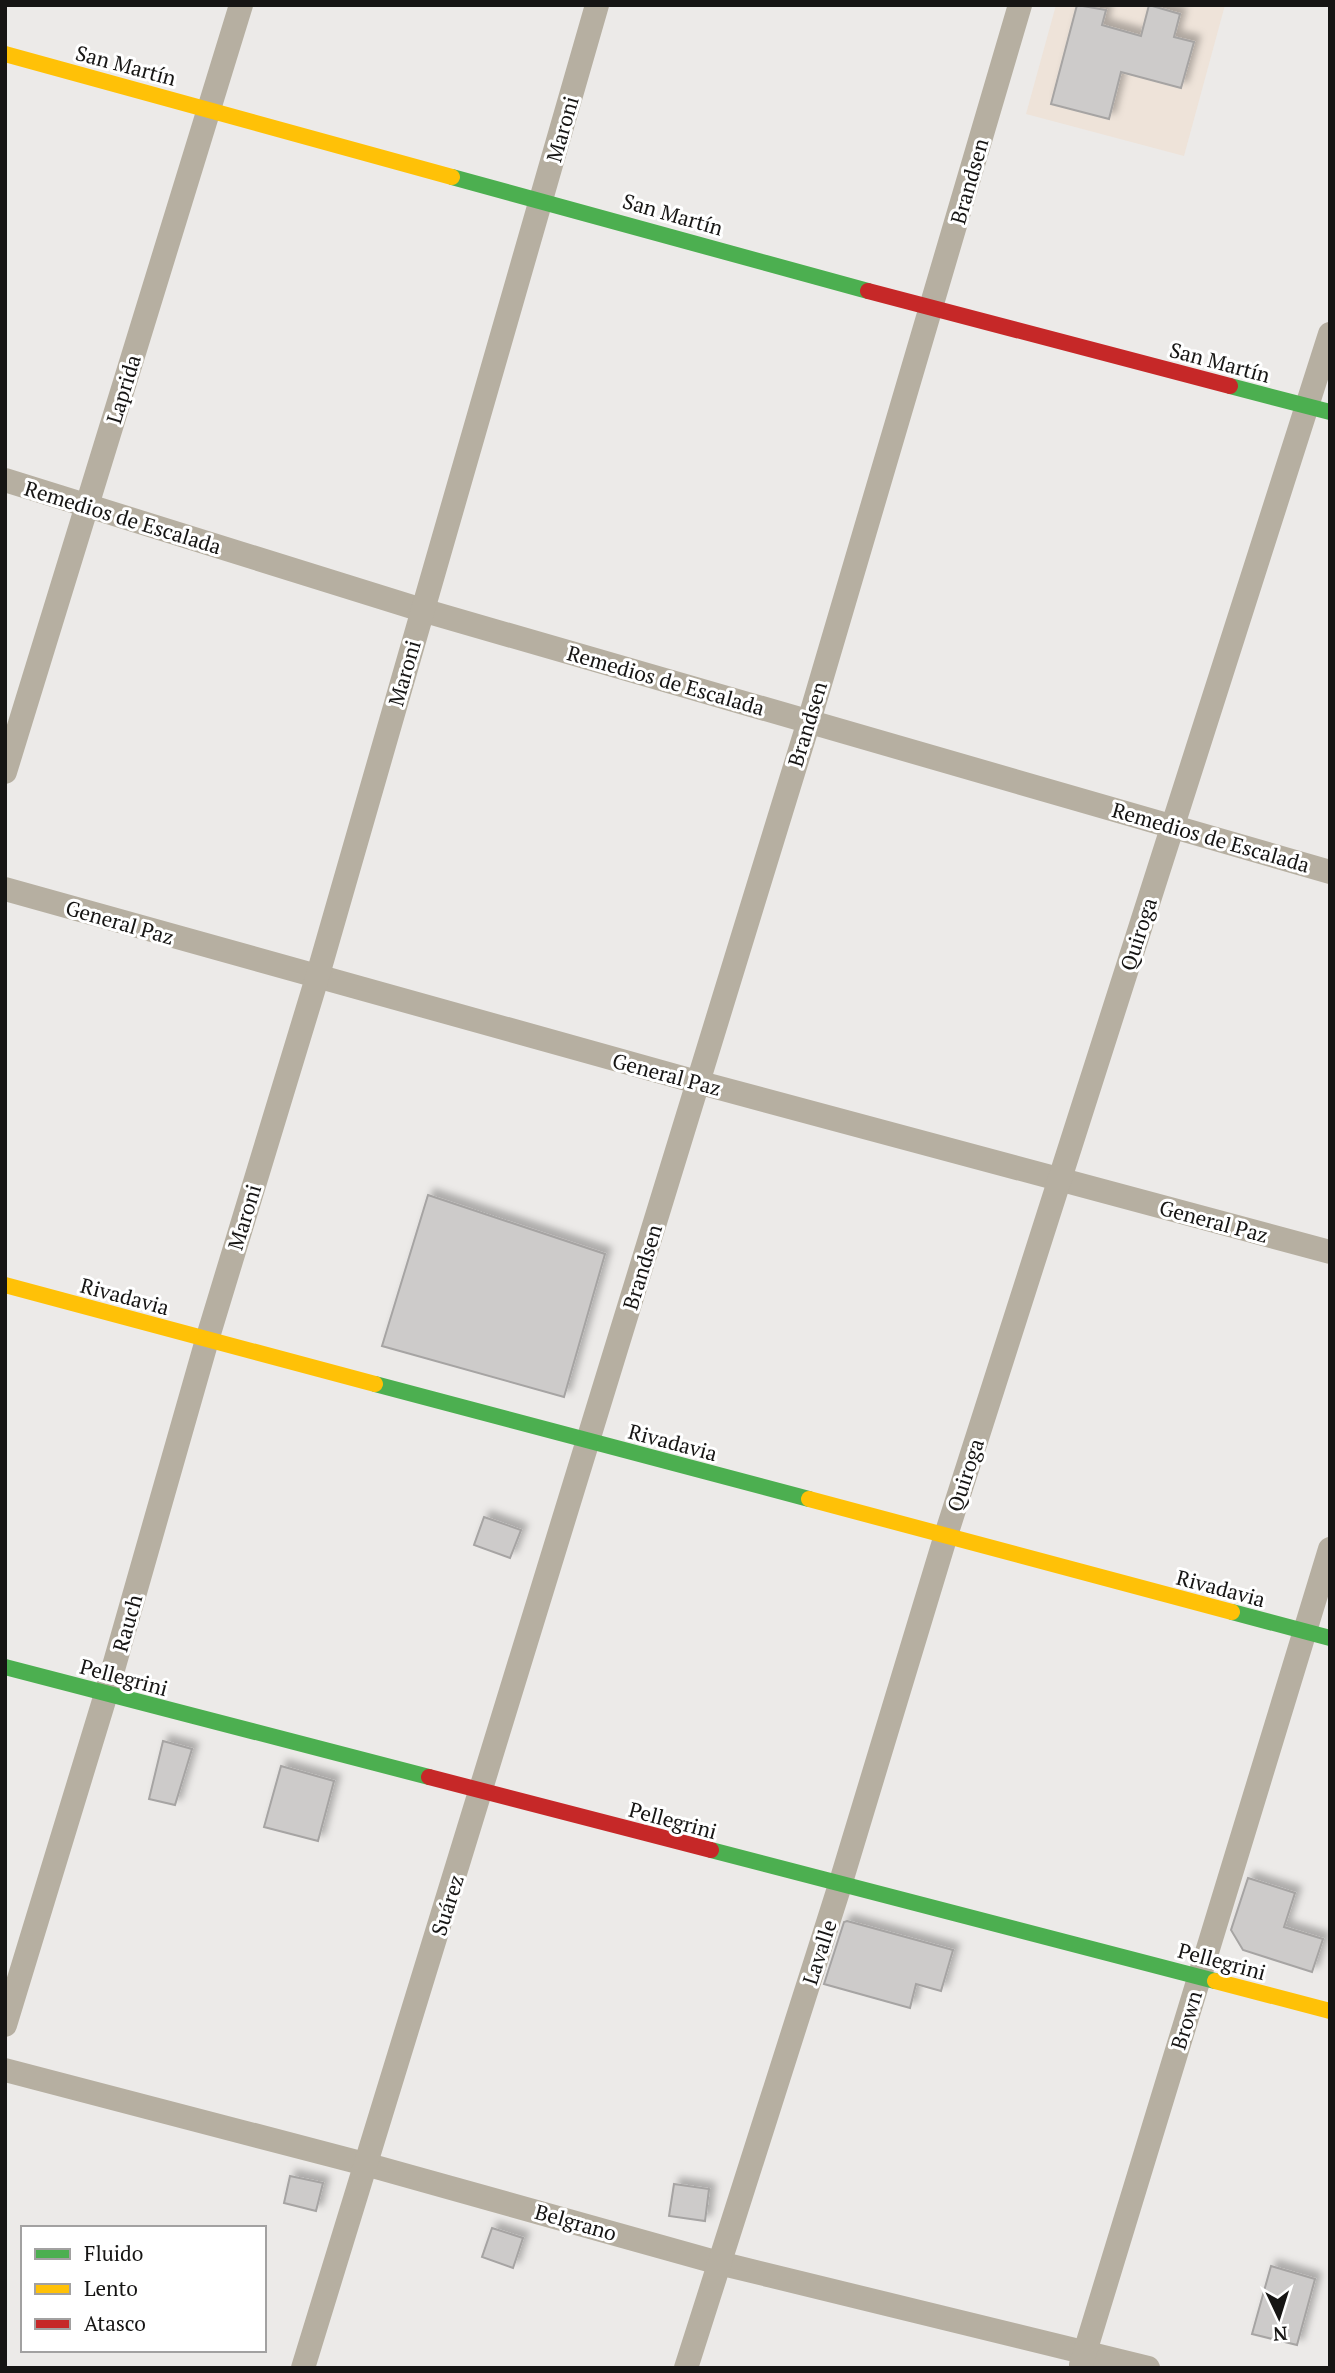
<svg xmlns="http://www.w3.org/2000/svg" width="1335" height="2373" font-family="'PT Serif',serif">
<defs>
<filter id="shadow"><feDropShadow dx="6" dy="-6" stdDeviation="3.5" flood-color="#0004"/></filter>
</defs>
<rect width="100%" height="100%" fill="#eceae8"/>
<path fill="#eee3d9" d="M 1056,5 L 1225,5 L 1184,156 L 1026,114 Z"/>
<g fill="#cdcbca" stroke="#a6a4a3" stroke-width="2" filter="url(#shadow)">
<path d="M 1077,5 L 1106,10 L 1102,25 L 1141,36 L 1149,5 L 1180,14 L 1174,37 L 1194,42 L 1181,88 L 1121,72 L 1109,119 L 1051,104 Z"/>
<path d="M 428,1195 L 605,1254 L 564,1397 L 382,1346 Z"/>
<path d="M 484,1517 L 521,1530 L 510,1558 L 474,1545 Z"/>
<path d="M 163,1741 L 192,1749 L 175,1805 L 149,1799 Z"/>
<path d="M 281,1766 L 334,1781 L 318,1841 L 264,1827 Z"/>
<path d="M 1248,1878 L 1295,1893 L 1284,1927 L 1323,1939 L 1312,1972 L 1243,1950 L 1231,1930 Z"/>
<path d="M 847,1921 L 953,1950 L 941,1991 L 916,1984 L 910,2008 L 824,1984 L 844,1922 Z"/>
<path d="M 290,2176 L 323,2183 L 316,2211 L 284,2203 Z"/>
<path d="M 674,2184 L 709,2189 L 705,2221 L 669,2216 Z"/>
<path d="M 492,2228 L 523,2238 L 513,2268 L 482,2257 Z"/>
<path d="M 1271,2266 L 1315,2279 L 1297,2345 L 1252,2334 Z"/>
</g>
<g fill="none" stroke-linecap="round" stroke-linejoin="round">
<g stroke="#b6afa1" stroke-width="24">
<path d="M 5,480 L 422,610 L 1330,872"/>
<path d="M 5,772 L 241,5"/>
<path d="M 5,889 L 697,1082 L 1330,1252"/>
<path d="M 5,2025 L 106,1694 L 207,1340 L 317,978 L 597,5"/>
<path d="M 5,2070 L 365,2164 L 719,2263 L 1148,2368"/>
<path d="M 1081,2365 L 1330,1549"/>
<path d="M 303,2368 L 809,721 L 1020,5"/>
<path d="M 686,2368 L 840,1885 L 946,1535 L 1330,334"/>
</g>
<g stroke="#4caf50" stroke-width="16">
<path d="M 452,177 L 868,291"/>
<path d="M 1230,386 L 1330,412"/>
<path d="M 375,1384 L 809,1499"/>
<path d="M 1232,1612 L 1330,1638"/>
<path d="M 5,1667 L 429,1777"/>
<path d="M 711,1850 L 1215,1981"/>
</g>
<g stroke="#ffc107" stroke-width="16">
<path d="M 5,54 L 452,177"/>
<path d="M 5,1285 L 375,1384"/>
<path d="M 809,1499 L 1232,1612"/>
<path d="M 1215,1981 L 1330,2011"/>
</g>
<g stroke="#c62828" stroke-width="16">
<path d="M 868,291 L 1230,386"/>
<path d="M 429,1777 L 711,1850"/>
</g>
</g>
<g text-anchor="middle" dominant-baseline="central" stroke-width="6" stroke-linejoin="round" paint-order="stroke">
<g font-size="21" fill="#161514" stroke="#fff">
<text transform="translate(126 65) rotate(15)">San Martín</text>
<text transform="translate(562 129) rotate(-74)">Maroni</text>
<text transform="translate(969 181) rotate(-74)">Brandsen</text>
<text transform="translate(673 214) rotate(16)">San Martín</text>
<text transform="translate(1220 362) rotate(15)">San Martín</text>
<text transform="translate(123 389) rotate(-73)">Laprida</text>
<text transform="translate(123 517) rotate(17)">Remedios de Escalada</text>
<text transform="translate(404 673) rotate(-74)">Maroni</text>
<text transform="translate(666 680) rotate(16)">Remedios de Escalada</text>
<text transform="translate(807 724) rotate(-73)">Brandsen</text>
<text transform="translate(1211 837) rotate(16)">Remedios de Escalada</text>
<text transform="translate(120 922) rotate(16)">General Paz</text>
<text transform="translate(1138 934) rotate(-72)">Quiroga</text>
<text transform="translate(667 1074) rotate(15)">General Paz</text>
<text transform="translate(244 1217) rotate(-73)">Maroni</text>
<text transform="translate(1214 1221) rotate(15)">General Paz</text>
<text transform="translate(642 1267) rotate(-73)">Brandsen</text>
<text transform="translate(125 1296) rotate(15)">Rivadavia</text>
<text transform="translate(673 1442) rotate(15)">Rivadavia</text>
<text transform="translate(965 1475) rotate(-72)">Quiroga</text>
<text transform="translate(1221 1588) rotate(15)">Rivadavia</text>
<text transform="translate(127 1623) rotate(-74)">Rauch</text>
<text transform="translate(124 1677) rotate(15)">Pellegrini</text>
<text transform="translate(673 1820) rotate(15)">Pellegrini</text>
<text transform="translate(447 1905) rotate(-72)">Suárez</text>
<text transform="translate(819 1952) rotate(-72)">Lavalle</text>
<text transform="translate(1222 1961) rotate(15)">Pellegrini</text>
<text transform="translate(1186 2020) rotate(-73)">Brown</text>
<text transform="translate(576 2222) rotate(16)">Belgrano</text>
</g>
</g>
<rect width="1335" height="2373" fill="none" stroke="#161514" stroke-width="14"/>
<rect x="21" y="2226" width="245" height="126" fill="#ffffff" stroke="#a2a1a1" stroke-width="2"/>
<rect x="35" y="2249" width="35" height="10" fill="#4caf50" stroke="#a2a1a1" stroke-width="2"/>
<text x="84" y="2261" font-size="21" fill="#161514">Fluido</text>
<rect x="35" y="2284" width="35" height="10" fill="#ffc107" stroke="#a2a1a1" stroke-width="2"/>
<text x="84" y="2296" font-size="21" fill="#161514">Lento</text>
<rect x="35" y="2319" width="35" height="10" fill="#c62828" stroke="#a2a1a1" stroke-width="2"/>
<text x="84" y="2331" font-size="21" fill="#161514">Atasco</text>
<g transform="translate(1279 2317) rotate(176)" stroke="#ffffff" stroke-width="5" paint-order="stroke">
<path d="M0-5L12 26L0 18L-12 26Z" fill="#161514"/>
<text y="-10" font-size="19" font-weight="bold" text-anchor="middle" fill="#161514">N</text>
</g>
</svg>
